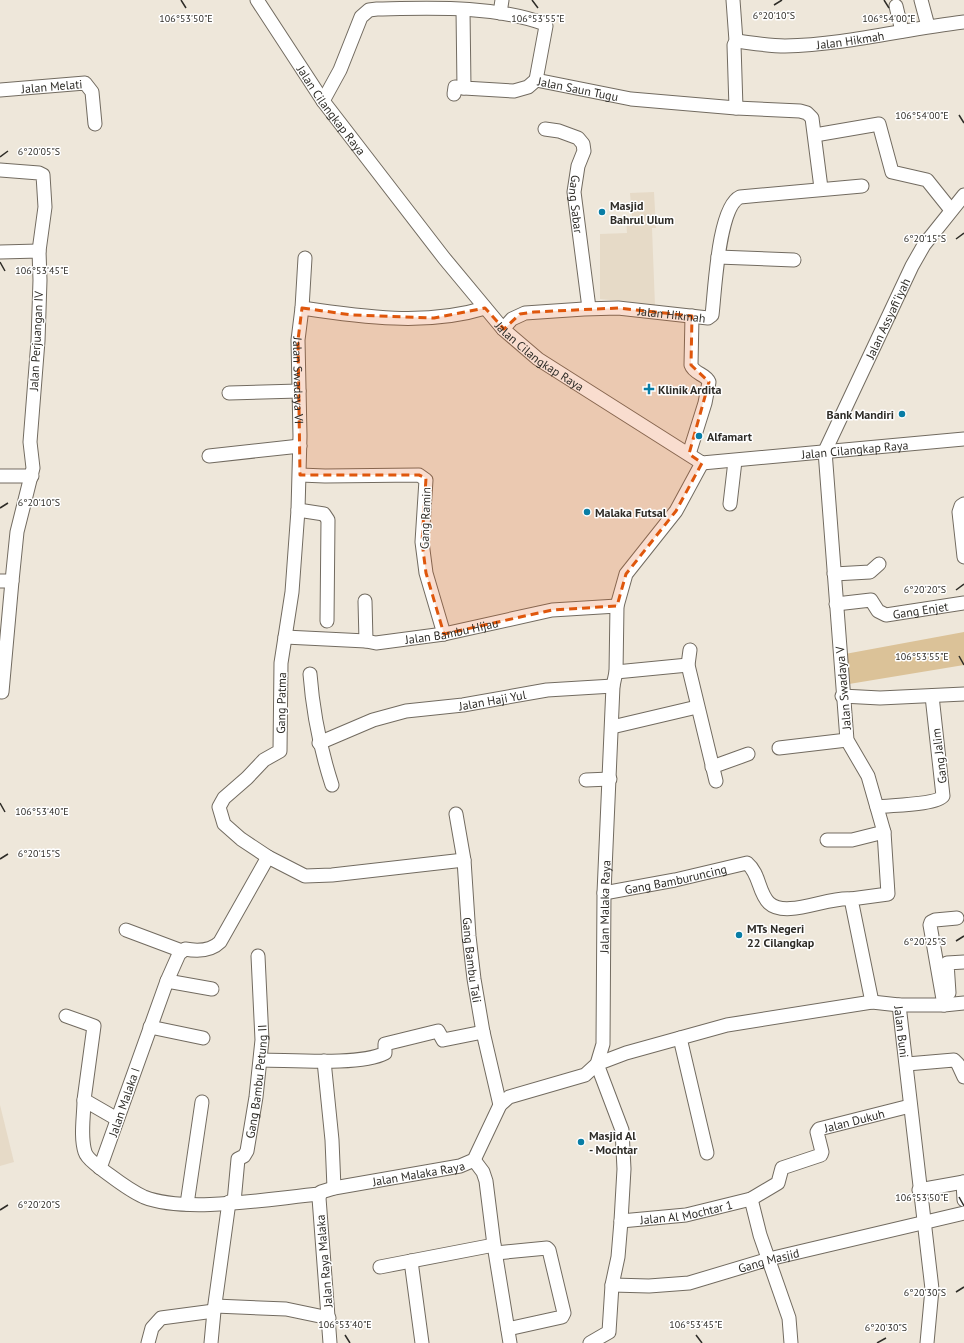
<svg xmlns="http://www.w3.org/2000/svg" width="964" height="1343" font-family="'PT Sans',sans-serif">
<rect width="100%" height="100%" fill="#eee7da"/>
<g fill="#e6dac7">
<path d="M 654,192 L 656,228 L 652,228 L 655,306 L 633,307 L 630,302 L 600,299 L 600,234 L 627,233 L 626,217 L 632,217 L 630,193 Z"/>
<path d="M 0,1105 L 14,1162 L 0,1166 Z"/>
</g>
<path fill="#dbc298" d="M 964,632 L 964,665 L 849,684 L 845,654 Z"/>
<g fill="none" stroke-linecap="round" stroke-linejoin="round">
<defs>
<g id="minor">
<path id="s1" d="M 257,0 L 323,101 L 444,258 L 503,329 L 538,359 L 702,463 L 964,439"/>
<path d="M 733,0 L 736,41 L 734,45 L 736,108"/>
<path d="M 921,0 L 928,26"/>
<path d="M 896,6 L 902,31"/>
<path d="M 463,10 L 464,88 L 514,91 L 528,87 L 536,80"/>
<path d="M 500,13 L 502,0"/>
<path id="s2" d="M 736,41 C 752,43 769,46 785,46 C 845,45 904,29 964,22"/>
<path id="s3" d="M 536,80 L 631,99 L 736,108 L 800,111 L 807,113 L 812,118 L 821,188"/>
<path id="s4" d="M 0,90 L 85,83 L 92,92 L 95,124"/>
<path d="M 454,94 L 455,87 L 464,88"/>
<path d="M 323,101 L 340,70 L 361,17 L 369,10 L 377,9 C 433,8 492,5 545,24 L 546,26 L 536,80"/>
<path id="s5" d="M 545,129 L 559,131 L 578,138 L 583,144 L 584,151 L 578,166 L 574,192 L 589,308"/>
<path d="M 815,135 L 879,124 L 892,172 L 927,180 L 951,210"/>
<path d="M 0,170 L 39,173 L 43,175 L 45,207 L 39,251"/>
<path d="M 0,252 L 39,251 L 40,280 L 38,341 L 30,442 L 33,468 L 17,532 L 12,581 L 0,581"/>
<path d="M 718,257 L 794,260"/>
<path id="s6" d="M 305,258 L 302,308 L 298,340 L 300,436 L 298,510 L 292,592 L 281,663 L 280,751 L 264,760 L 247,778 L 224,798 L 219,807 L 224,824 L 241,839 L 268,857 L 305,876 L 332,875 L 464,860"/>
<path d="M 302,308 C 362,317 427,326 485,308"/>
<path id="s7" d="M 503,329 L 512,319 L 525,313 L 584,309 L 618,308 L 708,318 L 712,315 C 715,291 718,207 740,197 L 862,186"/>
<path d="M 229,393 L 299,391"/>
<path d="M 689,454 L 705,403 L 709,382 C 706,374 694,374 691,365 L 692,316"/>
<path d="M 209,456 L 300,446"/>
<path d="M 300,475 L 325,476 L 419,475 L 426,480 L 422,542 L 426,573 L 444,634"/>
<path d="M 0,476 L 32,476"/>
<path d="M 730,504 L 735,461"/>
<path d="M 298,510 L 324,514 L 328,520 L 327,621"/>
<path d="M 964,557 L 959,512 L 961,506 L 964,504"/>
<path d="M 834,574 L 870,572 L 879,564"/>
<path d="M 365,601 L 366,641"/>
<path id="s8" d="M 836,604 L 871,600 L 878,611 L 886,615 L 964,603"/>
<path id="s9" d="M 285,637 L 366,641 L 376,643 L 444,634 L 552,610 L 617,606"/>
<path d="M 690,650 L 688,665 L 716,781"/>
<path d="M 616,672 L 688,665"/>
<path d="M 310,674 C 313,713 320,748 332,785"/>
<path d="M 2,692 L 12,581"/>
<path d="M 842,696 L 880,698 L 964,694"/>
<path d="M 612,727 L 697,707"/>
<path id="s10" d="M 319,743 L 373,720 L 406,711 L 463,705 L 547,690 L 613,686"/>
<path d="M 779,748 L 847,740"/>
<path d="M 712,767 L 748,754"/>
<path d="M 586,780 L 610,779"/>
<path d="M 877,807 C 890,805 936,805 943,796 L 932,696"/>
<path id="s11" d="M 456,814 L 464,860 L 469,936 L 474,979 L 483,1032 L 500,1105"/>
<path d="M 827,840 L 852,840 L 884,832"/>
<path d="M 268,857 L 220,942 C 211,951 196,951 185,949 L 179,954 L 167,981 L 100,1168 C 114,1178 128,1190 144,1197 C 187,1214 273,1198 320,1194"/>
<path id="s12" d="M 604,893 L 675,880 L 747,863 C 760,874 758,892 769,903 C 786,919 829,896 851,899"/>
<path d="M 126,930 L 182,951"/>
<path d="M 167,981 L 212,989"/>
<path d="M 949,993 L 947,963 L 964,962"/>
<path id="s13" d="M 872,1002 L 851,899 L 888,894 L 884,832 L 868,776 L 847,740 L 825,451 L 912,266 L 924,245 L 964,195"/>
<path id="s14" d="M 899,1005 L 932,1289 L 927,1343"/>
<path d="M 944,1005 L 930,925 L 931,922 L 935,920 L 957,918"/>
<path d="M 66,1016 L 94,1026 L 84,1100 L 117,1119"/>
<path d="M 150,1027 L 203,1038"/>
<path d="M 680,1038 L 707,1153"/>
<path d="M 261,1060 C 290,1060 360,1066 385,1053 L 385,1044 L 438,1031 L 443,1040 L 483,1032"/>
<path d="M 324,1061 L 332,1140 L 334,1188"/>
<path d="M 907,1064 L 954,1060 L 958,1064 L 964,1077"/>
<path d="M 84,1100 C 84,1116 80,1136 85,1152 C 87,1159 95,1163 100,1168"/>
<path d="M 474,1160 L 483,1172 L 486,1181 L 494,1245 L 510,1343"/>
<path d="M 963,1182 L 964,1200"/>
<path d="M 919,1190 L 964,1182"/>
<path d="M 751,1199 L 760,1235 L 789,1318 L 791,1343"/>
<path id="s15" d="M 234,1202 L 238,1159 L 244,1156 L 247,1151 L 256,1097 L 262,1040 L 258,956"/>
<path d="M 187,1204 L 202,1102"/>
<path id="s16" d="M 621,1221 L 686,1215 L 751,1199 L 778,1183 L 782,1168 L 821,1155 L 822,1152 L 817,1132 L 819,1129 L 910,1106"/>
<path d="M 496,1253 L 547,1248 L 549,1250 L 564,1313 L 562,1317 L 508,1329"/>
<path d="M 411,1261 L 422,1343"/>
<path d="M 380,1267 L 494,1245"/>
<path id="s17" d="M 612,1285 L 649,1286 L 689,1283 L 769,1259 L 964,1213"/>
<path d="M 215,1306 L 286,1309 L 329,1318"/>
<path d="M 148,1343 L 152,1328 L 161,1318 L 214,1311"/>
<path d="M 211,1343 L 214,1311 L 229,1202"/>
<path id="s18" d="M 330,1343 L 319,1198 L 321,1192 L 334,1188 L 460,1166 L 474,1160 L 500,1105 L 509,1097 L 585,1075 L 597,1064 L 603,1044 L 604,893 L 613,686 L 616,672 L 617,606 L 626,574 L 676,511 L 702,463"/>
<path d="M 590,1343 L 609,1332 L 612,1285 L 618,1257 L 621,1221 L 624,1169 L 622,1130 L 597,1064 L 626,1053 L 727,1025 L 872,1002 L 899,1005 L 944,1005 L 964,1003"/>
</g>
</defs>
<use href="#minor" stroke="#726b60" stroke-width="15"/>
<use href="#minor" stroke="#fff" stroke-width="13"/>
</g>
<path fill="#df570d" fill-opacity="0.2" stroke="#df570d" stroke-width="3" stroke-dasharray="8 5" stroke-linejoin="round" d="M 302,308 L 352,315 L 434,318 L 485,308 L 504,329 L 520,314 L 534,312 L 618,308 L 692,316 L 691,365 L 709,382 L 689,454 L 702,463 L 676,511 L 626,574 L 617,606 L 552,610 L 444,634 L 426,573 L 422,542 L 426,478 L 419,475 L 300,475 L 298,340 Z"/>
<path fill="none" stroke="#2e2c27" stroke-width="1.5" d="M 181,0 L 186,8M 532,0 L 538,8M 884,0 L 889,8M 774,5 L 782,0M 959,115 L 964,123M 0,157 L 8,151M 956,239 L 964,233M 0,262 L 5,271M 0,508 L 8,503M 956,590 L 964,584M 959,656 L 964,665M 0,803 L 5,812M 0,859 L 8,854M 956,941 L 964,936M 959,1197 L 964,1206M 0,1210 L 8,1205M 956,1292 L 964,1287M 345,1335 L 350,1343M 696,1335 L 702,1343M 877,1343 L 886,1338"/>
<g fill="#087da5" stroke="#fff" stroke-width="1.5">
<circle cx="602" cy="212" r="4"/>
<path d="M647 383h4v4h4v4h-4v4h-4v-4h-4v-4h4z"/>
<circle cx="902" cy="414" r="4"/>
<circle cx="699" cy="436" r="4"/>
<circle cx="587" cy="512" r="4"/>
<circle cx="739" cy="935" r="4"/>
<circle cx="581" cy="1142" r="4"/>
</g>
<g text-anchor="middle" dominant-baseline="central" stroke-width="3" stroke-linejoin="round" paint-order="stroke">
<g font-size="12" fill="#2e2c27" stroke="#fff">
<text stroke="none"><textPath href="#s2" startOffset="115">Jalan Hikmah</textPath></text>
<text stroke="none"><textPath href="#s4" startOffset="52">Jalan Melati</textPath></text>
<text stroke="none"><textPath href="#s3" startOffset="43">Jalan Saun Tugu</textPath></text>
<text stroke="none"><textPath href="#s1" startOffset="133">Jalan Cilangkap Raya</textPath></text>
<text stroke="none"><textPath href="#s5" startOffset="104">Gang Sabar</textPath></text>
<text stroke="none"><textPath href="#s7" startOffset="175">Jalan Hikmah</textPath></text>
<text stroke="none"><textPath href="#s13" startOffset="741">Jalan Assyafi'iyah</textPath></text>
<text transform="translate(36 341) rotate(-87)">Jalan Perjuangan IV</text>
<text stroke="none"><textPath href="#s1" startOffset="457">Jalan Cilangkap Raya</textPath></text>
<text stroke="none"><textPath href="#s6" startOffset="123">Jalan Swadaya VI</textPath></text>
<text stroke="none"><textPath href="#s1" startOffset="805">Jalan Cilangkap Raya</textPath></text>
<text transform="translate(425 518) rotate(-88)">Gang Ramin</text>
<text stroke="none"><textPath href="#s8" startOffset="92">Gang Enjet</textPath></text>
<text stroke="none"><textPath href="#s9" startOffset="168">Jalan Bambu Hijau</textPath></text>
<text transform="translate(843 688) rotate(-95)">Jalan Swadaya V</text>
<text stroke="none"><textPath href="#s10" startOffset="180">Jalan Haji Yul</textPath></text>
<text transform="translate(281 703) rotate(-89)">Gang Patma</text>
<text transform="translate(939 756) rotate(-97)">Gang Jalim</text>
<text stroke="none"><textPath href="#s12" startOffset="73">Gang Bamburuncing</textPath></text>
<text stroke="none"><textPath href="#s18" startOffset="635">Jalan Malaka Raya</textPath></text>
<text stroke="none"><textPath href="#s11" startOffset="147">Gang Bambu Tali</textPath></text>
<text stroke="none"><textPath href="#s14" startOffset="27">Jalan Buni</textPath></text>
<text stroke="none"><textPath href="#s15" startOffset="126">Gang Bambu Petung II</textPath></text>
<text transform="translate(124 1102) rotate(-71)">Jalan Malaka I</text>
<text stroke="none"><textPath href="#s16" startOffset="284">Jalan Dukuh</textPath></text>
<text stroke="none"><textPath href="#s18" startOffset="251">Jalan Malaka Raya</textPath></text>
<text stroke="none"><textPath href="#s16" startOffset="66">Jalan Al Mochtar 1</textPath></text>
<text transform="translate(324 1261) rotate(-95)">Jalan Raya Malaka</text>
<text stroke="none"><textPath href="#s17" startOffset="160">Gang Masjid</textPath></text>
</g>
<g font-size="12" font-weight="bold" fill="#2e2c27" stroke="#fff" text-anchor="start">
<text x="610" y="205">Masjid<tspan x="610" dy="14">Bahrul Ulum</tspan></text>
<text x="658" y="389">Klinik Ardita</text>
<text x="894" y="414" text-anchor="end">Bank Mandiri</text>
<text x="707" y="436">Alfamart</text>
<text x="595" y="512">Malaka Futsal</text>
<text x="747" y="928">MTs Negeri<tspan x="747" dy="14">22 Cilangkap</tspan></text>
<text x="589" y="1135">Masjid Al<tspan x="589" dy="14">- Mochtar</tspan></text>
</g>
</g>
<g font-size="10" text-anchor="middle" fill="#2e2c27" stroke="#fff" stroke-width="3" stroke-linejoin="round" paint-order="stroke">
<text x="774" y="19">6°20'10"S</text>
<text x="186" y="22">106°53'50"E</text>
<text x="538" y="22">106°53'55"E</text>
<text x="889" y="22">106°54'00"E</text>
<text x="922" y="119">106°54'00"E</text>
<text x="39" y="155">6°20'05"S</text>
<text x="925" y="242">6°20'15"S</text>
<text x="42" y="274">106°53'45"E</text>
<text x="39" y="506">6°20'10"S</text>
<text x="925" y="593">6°20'20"S</text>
<text x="922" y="660">106°53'55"E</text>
<text x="42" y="815">106°53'40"E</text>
<text x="39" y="857">6°20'15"S</text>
<text x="925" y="945">6°20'25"S</text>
<text x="922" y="1201">106°53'50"E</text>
<text x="39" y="1208">6°20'20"S</text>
<text x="925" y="1296">6°20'30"S</text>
<text x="345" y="1328">106°53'40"E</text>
<text x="696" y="1328">106°53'45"E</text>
<text x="886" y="1331">6°20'30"S</text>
</g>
</svg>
